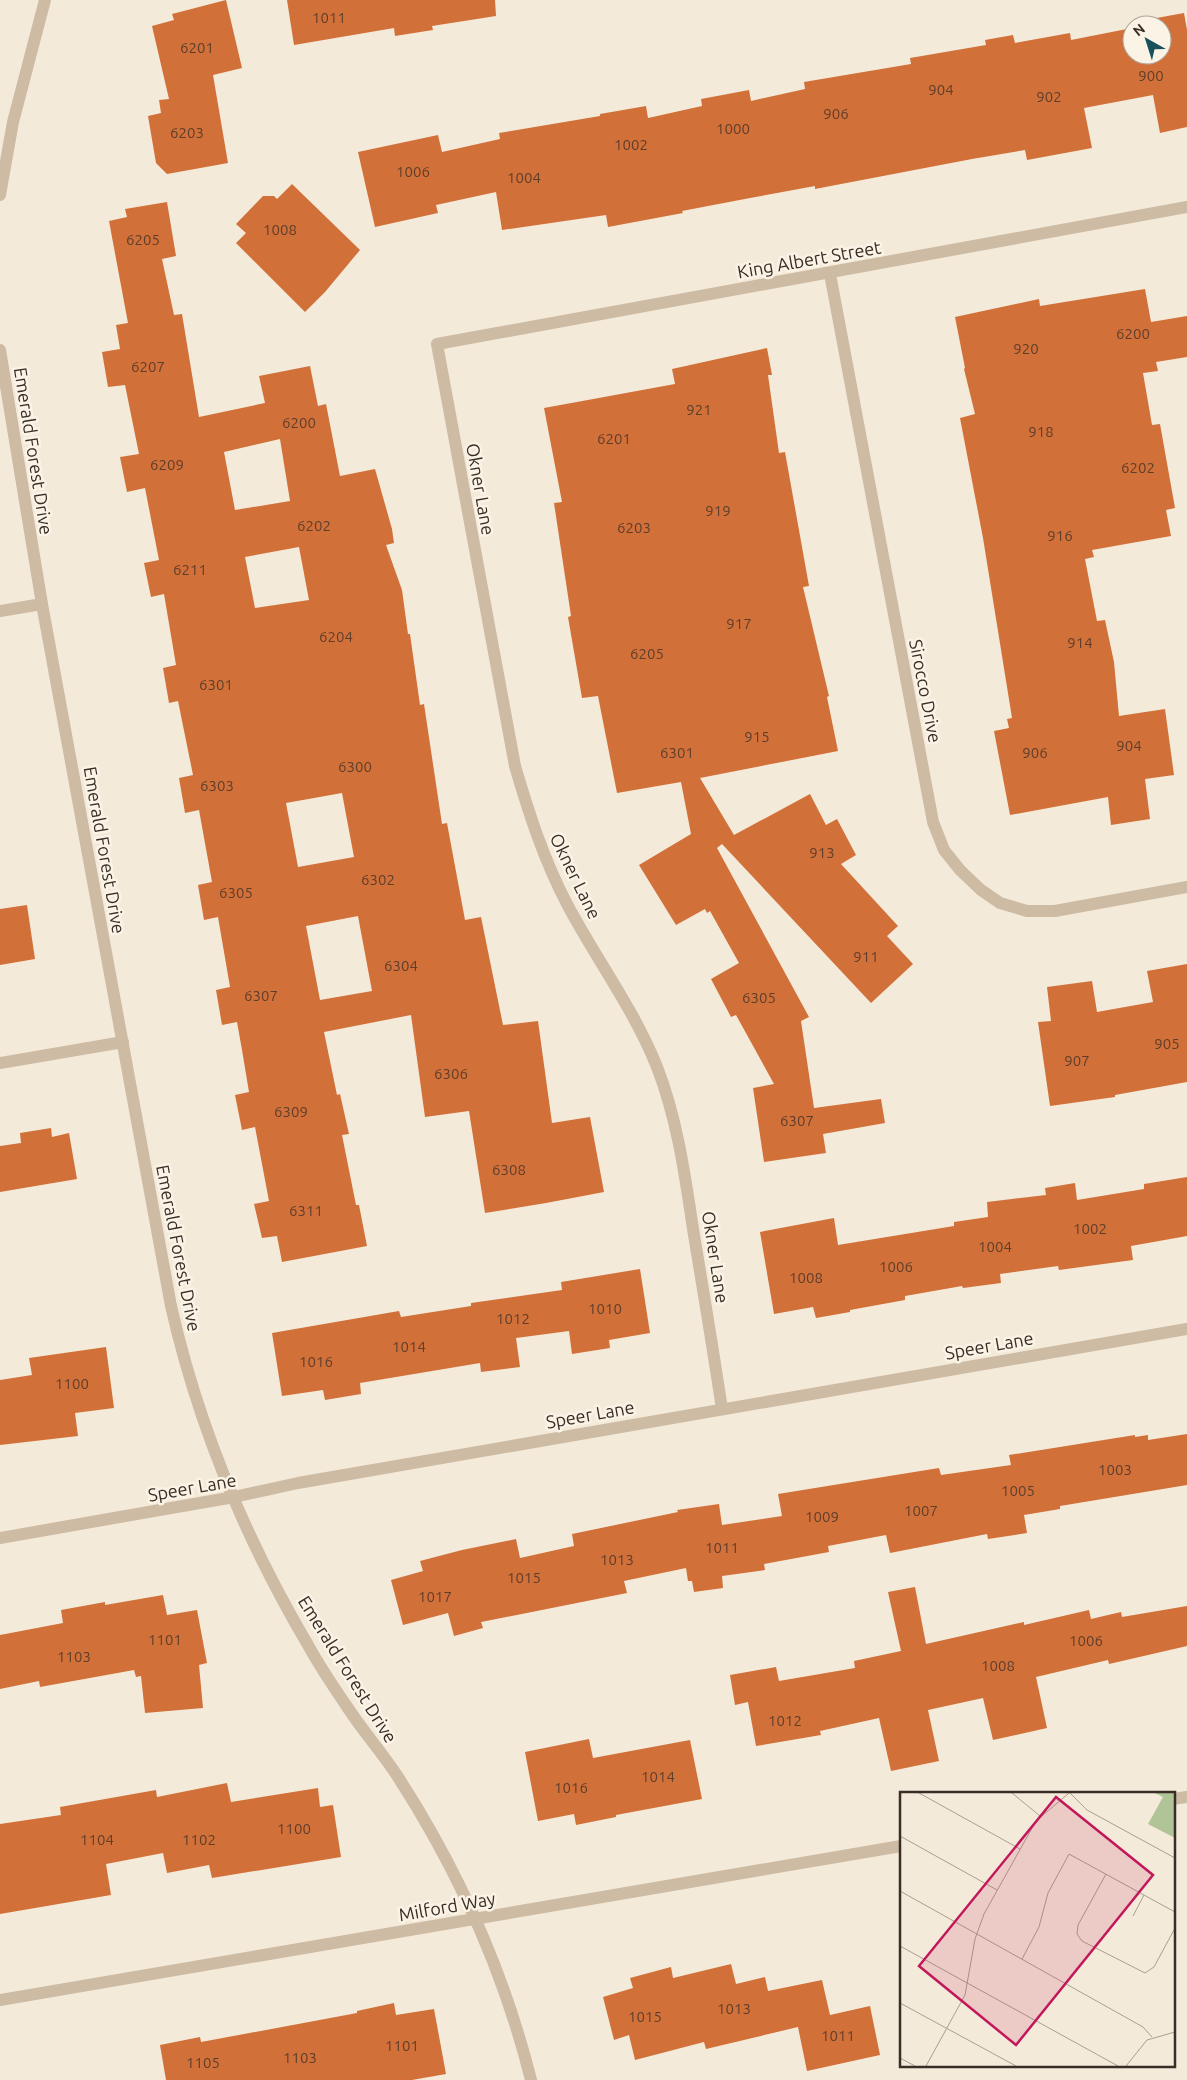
<svg xmlns="http://www.w3.org/2000/svg" width="1187" height="2080" font-family="Ubuntu,sans-serif">
<rect width="100%" height="100%" fill="#f4ead9"/>
<g fill="#d27039" fill-rule="evenodd">
<path d="M 226,0 L 242,68 L 213,75 L 228,163 L 167,174 L 156,163 L 148,116 L 161,113 L 159,100 L 169,99 L 152,26 L 174,20 L 172,14 Z"/>
<path d="M 287,0 L 495,0 L 496,16 L 432,26 L 433,30 L 395,36 L 394,28 L 294,45 Z"/>
<path d="M 1184,13 L 1187,30 L 1187,127 L 1160,133 L 1153,95 L 1084,108 L 1092,148 L 1027,160 L 1025,150 L 972,159 L 815,189 L 815,186 L 750,198 L 682,211 L 683,213 L 608,227 L 606,215 L 502,230 L 496,192 L 436,205 L 438,213 L 375,227 L 358,152 L 438,135 L 442,152 L 500,139 L 499,133 L 600,116 L 600,114 L 646,106 L 648,118 L 702,106 L 701,99 L 749,90 L 751,101 L 805,89 L 804,82 L 911,64 L 910,58 L 986,45 L 985,40 L 1013,35 L 1015,43 L 1070,33 L 1071,40 L 1132,28 L 1132,55 L 1162,55 L 1162,25 L 1146,25 L 1152,24 L 1151,19 Z"/>
<path d="M 292,184 L 360,250 L 325,292 L 305,312 L 236,243 L 246,233 L 236,224 L 263,196 L 274,196 L 277,199 Z"/>
<path d="M 167,202 L 176,256 L 162,259 L 174,315 L 182,314 L 199,417 L 265,403 L 259,376 L 310,366 L 318,406 L 326,404 L 340,476 L 375,469 L 392,529 L 394,543 L 386,545 L 402,590 L 408,634 L 410,634 L 420,705 L 424,704 L 442,824 L 447,823 L 465,920 L 481,917 L 503,1025 L 538,1021 L 552,1123 L 590,1117 L 604,1192 L 546,1203 L 485,1213 L 469,1111 L 425,1117 L 411,1015 L 324,1032 L 337,1095 L 340,1094 L 349,1134 L 342,1135 L 356,1205 L 359,1205 L 367,1246 L 282,1262 L 277,1236 L 262,1238 L 254,1204 L 269,1201 L 255,1127 L 242,1130 L 235,1095 L 249,1092 L 242,1050 L 237,1022 L 222,1025 L 216,990 L 230,987 L 218,917 L 204,920 L 198,885 L 212,882 L 199,810 L 185,813 L 179,778 L 193,775 L 178,701 L 169,703 L 163,668 L 176,665 L 164,594 L 151,597 L 144,563 L 159,560 L 145,488 L 127,492 L 120,457 L 139,454 L 125,385 L 108,387 L 102,352 L 120,349 L 116,325 L 128,323 L 109,221 L 127,217 L 125,209 ZM 280,439 L 290,501 L 235,510 L 224,452 ZM 299,547 L 309,600 L 255,608 L 245,557 ZM 342,793 L 354,857 L 298,867 L 286,803 ZM 358,916 L 372,991 L 320,1000 L 306,926 Z"/>
<path d="M 1145,289 L 1151,322 L 1187,316 L 1187,357 L 1156,362 L 1158,371 L 1143,373 L 1152,425 L 1160,424 L 1175,508 L 1166,510 L 1171,536 L 1092,550 L 1094,557 L 1085,559 L 1097,621 L 1105,620 L 1114,662 L 1119,716 L 1165,709 L 1174,775 L 1145,779 L 1150,819 L 1111,825 L 1108,797 L 1010,815 L 994,731 L 1009,728 L 1007,719 L 1012,718 L 983,538 L 960,418 L 975,414 L 964,369 L 965,368 L 955,317 L 1039,299 L 1040,306 Z"/>
<path d="M 767,348 L 772,375 L 768,375 L 779,453 L 785,452 L 809,586 L 803,587 L 829,696 L 827,697 L 838,751 L 700,778 L 734,835 L 810,794 L 826,825 L 837,819 L 856,855 L 841,864 L 898,926 L 887,936 L 913,964 L 871,1003 L 722,844 L 717,848 L 809,1017 L 801,1021 L 814,1108 L 881,1099 L 885,1123 L 823,1134 L 826,1153 L 764,1162 L 753,1088 L 774,1084 L 736,1015 L 731,1017 L 711,979 L 739,963 L 710,911 L 707,913 L 705,909 L 676,925 L 639,865 L 691,834 L 681,782 L 617,793 L 598,696 L 582,698 L 568,617 L 571,616 L 554,503 L 562,502 L 544,408 L 675,384 L 672,369 Z"/>
<path d="M 27,905 L 35,959 L 0,965 L 0,909 Z"/>
<path d="M 1187,964 L 1187,1082 L 1115,1095 L 1115,1097 L 1050,1106 L 1038,1022 L 1051,1021 L 1047,987 L 1092,981 L 1097,1012 L 1153,1002 L 1147,971 Z"/>
<path d="M 51,1128 L 52,1137 L 69,1133 L 77,1179 L 0,1192 L 0,1146 L 21,1143 L 20,1133 Z"/>
<path d="M 1187,1177 L 1187,1236 L 1131,1246 L 1133,1260 L 1059,1270 L 1058,1266 L 1000,1274 L 1001,1283 L 963,1288 L 962,1286 L 905,1296 L 905,1300 L 850,1310 L 850,1312 L 816,1318 L 813,1307 L 774,1314 L 760,1232 L 834,1218 L 838,1245 L 954,1226 L 954,1222 L 988,1217 L 987,1202 L 1046,1195 L 1045,1188 L 1075,1183 L 1077,1200 L 1144,1189 L 1144,1184 Z"/>
<path d="M 640,1269 L 650,1333 L 609,1340 L 610,1348 L 572,1354 L 569,1331 L 516,1338 L 520,1367 L 481,1372 L 480,1363 L 360,1383 L 361,1394 L 325,1400 L 323,1390 L 282,1396 L 272,1333 L 399,1311 L 401,1317 L 471,1306 L 471,1303 L 562,1290 L 561,1282 Z"/>
<path d="M 106,1347 L 114,1408 L 75,1413 L 78,1436 L 0,1445 L 0,1380 L 32,1375 L 29,1358 Z"/>
<path d="M 1187,1434 L 1187,1485 L 1060,1506 L 1060,1509 L 1024,1515 L 1027,1533 L 988,1539 L 987,1534 L 890,1553 L 886,1535 L 828,1546 L 829,1552 L 764,1564 L 765,1570 L 722,1576 L 723,1588 L 694,1592 L 692,1581 L 688,1581 L 686,1568 L 624,1581 L 627,1593 L 481,1622 L 483,1628 L 454,1636 L 448,1613 L 403,1625 L 391,1580 L 423,1571 L 420,1561 L 462,1550 L 516,1539 L 520,1558 L 574,1546 L 572,1534 L 678,1512 L 677,1510 L 719,1504 L 722,1525 L 782,1516 L 778,1494 L 939,1468 L 941,1475 L 1011,1465 L 1009,1455 L 1135,1435 L 1135,1437 L 1148,1435 L 1148,1440 Z"/>
<path d="M 915,1587 L 926,1644 L 1024,1622 L 1024,1625 L 1089,1610 L 1091,1619 L 1121,1612 L 1122,1617 L 1187,1606 L 1187,1646 L 1109,1664 L 1108,1660 L 1036,1677 L 1047,1728 L 993,1740 L 983,1698 L 928,1710 L 939,1761 L 891,1771 L 879,1718 L 820,1731 L 821,1735 L 756,1746 L 748,1702 L 735,1705 L 730,1675 L 776,1667 L 779,1681 L 855,1668 L 854,1661 L 901,1651 L 888,1592 Z"/>
<path d="M 163,1595 L 167,1615 L 197,1610 L 207,1663 L 199,1665 L 203,1708 L 145,1713 L 141,1676 L 136,1677 L 134,1670 L 40,1687 L 39,1681 L 0,1689 L 0,1635 L 63,1623 L 61,1610 L 105,1602 L 105,1605 Z"/>
<path d="M 589,1739 L 593,1758 L 690,1740 L 702,1799 L 616,1815 L 616,1817 L 576,1825 L 574,1814 L 538,1821 L 525,1752 Z"/>
<path d="M 227,1783 L 231,1802 L 318,1788 L 320,1807 L 333,1805 L 341,1857 L 212,1878 L 209,1865 L 167,1873 L 163,1853 L 106,1864 L 111,1895 L 0,1914 L 0,1824 L 61,1815 L 60,1807 L 156,1790 L 157,1797 Z"/>
<path d="M 731,1964 L 736,1984 L 765,1977 L 768,1991 L 822,1980 L 830,2015 L 870,2006 L 880,2055 L 807,2071 L 798,2027 L 706,2049 L 704,2042 L 635,2060 L 629,2035 L 614,2040 L 603,1997 L 633,1988 L 630,1978 L 671,1967 L 673,1978 Z"/>
<path d="M 394,2003 L 396,2015 L 434,2009 L 446,2074 L 412,2080 L 166,2080 L 160,2045 L 200,2037 L 201,2042 L 357,2013 L 357,2011 Z"/>
</g>
<g fill="none" stroke-linecap="round" stroke-linejoin="round">
<g stroke="#cdbba4" stroke-width="12">
<path d="M 830,274 L 933,822 L 944,850 L 960,870 L 981,890 L 1000,903 L 1027,911 L 1055,911 L 1187,887"/>
<path d="M 0,611 L 42,604"/>
<path d="M 0,1063 L 123,1042"/>
<path d="M 722,1409 C 713,1349 703,1289 693,1229 C 685,1175 677,1118 657,1067 C 634,1009 596,959 567,904 C 544,860 529,814 515,766 L 437,344 L 1187,207"/>
<path d="M 0,1538 L 234,1497 L 298,1483 L 1187,1329"/>
<path d="M 1173,1799 L 1187,1797"/>
<path d="M 0,2000 L 901,1846"/>
</g>
<g stroke="#cdbba4" stroke-width="12">
<path d="M 0,195 L 13,122 L 45,0"/>
<path d="M 0,350 L 42,604 L 171,1306 C 198,1425 246,1540 308,1645 C 321,1669 337,1692 352,1714 C 367,1736 384,1755 398,1777 C 458,1870 504,1972 531,2080"/>
</g>
</g>
<g text-anchor="middle" dominant-baseline="central" stroke-width="5" stroke-linejoin="round" paint-order="stroke">
<g font-size="15" fill="#5e3e2b">
<text x="329" y="17">1011</text>
<text x="197" y="47">6201</text>
<text x="1151" y="75">900</text>
<text x="941" y="89">904</text>
<text x="1049" y="96">902</text>
<text x="836" y="113">906</text>
<text x="733" y="128">1000</text>
<text x="187" y="132">6203</text>
<text x="631" y="144">1002</text>
<text x="413" y="171">1006</text>
<text x="524" y="177">1004</text>
<text x="280" y="229">1008</text>
<text x="143" y="239">6205</text>
<text x="1133" y="333">6200</text>
<text x="1026" y="348">920</text>
<text x="148" y="366">6207</text>
<text x="699" y="409">921</text>
<text x="299" y="422">6200</text>
<text x="1041" y="431">918</text>
<text x="614" y="438">6201</text>
<text x="167" y="464">6209</text>
<text x="1138" y="467">6202</text>
<text x="718" y="510">919</text>
<text x="314" y="525">6202</text>
<text x="634" y="527">6203</text>
<text x="1060" y="535">916</text>
<text x="190" y="569">6211</text>
<text x="739" y="623">917</text>
<text x="336" y="636">6204</text>
<text x="1080" y="642">914</text>
<text x="647" y="653">6205</text>
<text x="216" y="684">6301</text>
<text x="757" y="736">915</text>
<text x="1129" y="745">904</text>
<text x="677" y="752">6301</text>
<text x="1035" y="752">906</text>
<text x="355" y="766">6300</text>
<text x="217" y="785">6303</text>
<text x="822" y="852">913</text>
<text x="378" y="879">6302</text>
<text x="236" y="892">6305</text>
<text x="866" y="956">911</text>
<text x="401" y="965">6304</text>
<text x="261" y="995">6307</text>
<text x="759" y="997">6305</text>
<text x="1167" y="1043">905</text>
<text x="1077" y="1060">907</text>
<text x="451" y="1073">6306</text>
<text x="291" y="1111">6309</text>
<text x="797" y="1120">6307</text>
<text x="509" y="1169">6308</text>
<text x="306" y="1210">6311</text>
<text x="1090" y="1228">1002</text>
<text x="995" y="1246">1004</text>
<text x="896" y="1266">1006</text>
<text x="806" y="1277">1008</text>
<text x="605" y="1308">1010</text>
<text x="513" y="1318">1012</text>
<text x="409" y="1346">1014</text>
<text x="316" y="1361">1016</text>
<text x="72" y="1383">1100</text>
<text x="1115" y="1469">1003</text>
<text x="1018" y="1490">1005</text>
<text x="921" y="1510">1007</text>
<text x="822" y="1516">1009</text>
<text x="722" y="1547">1011</text>
<text x="617" y="1559">1013</text>
<text x="524" y="1577">1015</text>
<text x="435" y="1596">1017</text>
<text x="165" y="1639">1101</text>
<text x="1086" y="1640">1006</text>
<text x="74" y="1656">1103</text>
<text x="998" y="1665">1008</text>
<text x="785" y="1720">1012</text>
<text x="658" y="1776">1014</text>
<text x="571" y="1787">1016</text>
<text x="294" y="1828">1100</text>
<text x="97" y="1839">1104</text>
<text x="199" y="1839">1102</text>
<text x="734" y="2008">1013</text>
<text x="645" y="2016">1015</text>
<text x="838" y="2035">1011</text>
<text x="402" y="2045">1101</text>
<text x="300" y="2057">1103</text>
<text x="203" y="2062">1105</text>
</g>
<g font-size="18" fill="#382e26" stroke="#fbf4e6">
<text transform="translate(809 259) rotate(-10)">King Albert Street</text>
<text transform="translate(34 451) rotate(81)">Emerald Forest Drive</text>
<text transform="translate(481 489) rotate(80)">Okner Lane</text>
<text transform="translate(926 691) rotate(79)">Sirocco Drive</text>
<text transform="translate(105 850) rotate(80)">Emerald Forest Drive</text>
<text transform="translate(576 876) rotate(64)">Okner Lane</text>
<text transform="translate(179 1248) rotate(79)">Emerald Forest Drive</text>
<text transform="translate(716 1257) rotate(81)">Okner Lane</text>
<text transform="translate(989 1345) rotate(-10)">Speer Lane</text>
<text transform="translate(590 1414) rotate(-10)">Speer Lane</text>
<text transform="translate(192 1487) rotate(-10)">Speer Lane</text>
<text transform="translate(348 1669) rotate(58)">Emerald Forest Drive</text>
<text transform="translate(447 1906) rotate(-10)">Milford Way</text>
</g>
</g>
<g transform="translate(900 1792)">
<rect width="275" height="275" fill="#f4ead9"/>
<path d="M 255,1 L 275,1 L 275,46 L 248,32 L 263,5 Z" fill="#b0c498"/>
<path fill="none" stroke="#a99f91" stroke-width="1" d="M 19,1 L 120,57M 112,1 L 140,24M 170,1 L 187,18 L 275,66M 0,44 L 97,98M 206,82 L 178,133 L 177,142 L 182,149 L 245,181 L 254,175 L 275,136M 0,99 L 243,235 L 252,245M 233,124 L 244,103M 0,154 L 218,274M 122,167 L 139,135 L 148,101 L 169,62 L 275,120M 0,211 L 116,274M 0,266 L 15,274M 26,274 L 65,203 L 75,147 L 84,122 L 136,29 L 169,1M 226,274 L 247,248 L 275,240"/>
<path fill="#c2185b" fill-opacity="0.15" stroke="#c2185b" stroke-width="2.5" d="M 156,5 L 253,83 L 116,253 L 19,174 Z"/>
<rect width="275" height="275" fill="none" stroke="#382e26" stroke-width="2.5"/>
</g>
<g transform="translate(1147 40) rotate(321)"><circle r="24" fill="#fbf4e6" stroke="#ada599"/>
<path d="M0-4L9 19L0 12L-9 19Z" fill="#18505d"/>
<text y="-8" font-size="14" font-weight="bold" text-anchor="middle" fill="#382e26">N</text>
</g>
</svg>
